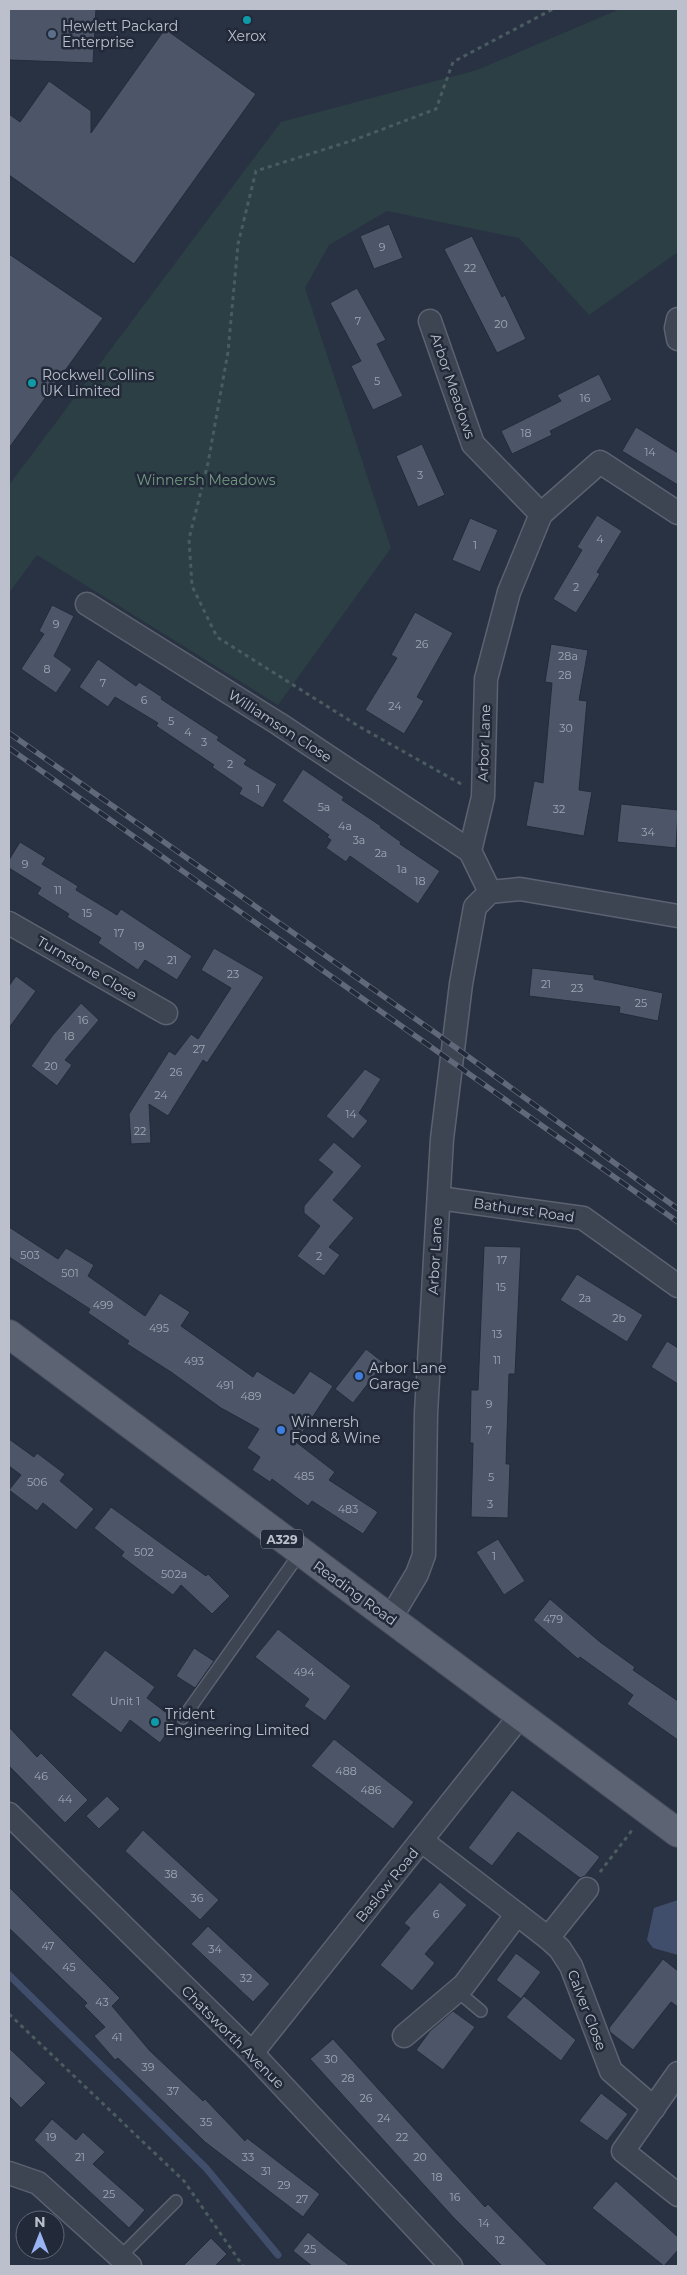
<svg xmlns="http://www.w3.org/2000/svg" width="687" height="2275" font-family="Montserrat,sans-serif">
<rect width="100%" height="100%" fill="#293243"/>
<path fill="#2b3f44" d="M 620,9 L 678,9 L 678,252 L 589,315 L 519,238 L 387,211 L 329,245 L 305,288 L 391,548 L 278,705 L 37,555 L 9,593 L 9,485 L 281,122 L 477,70 Z"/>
<path fill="#404e6b" d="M 678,1900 L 678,1955 L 653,1948 L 647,1940 L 654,1908 Z"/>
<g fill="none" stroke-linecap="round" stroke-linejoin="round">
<path stroke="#404e6b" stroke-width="7" d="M 9,1975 L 206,2168 L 278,2255"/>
</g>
<g fill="#4d5669" stroke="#242b3a">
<path d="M 9,9 L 96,9 L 93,63 L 9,60 Z"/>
<path d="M 165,29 L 256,94 L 134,264 L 9,175 L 9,114 L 20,122 L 49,81 L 91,111 L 91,133 Z"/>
<path d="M 389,224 L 403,258 L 374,269 L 360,236 Z"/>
<path d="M 472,236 L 502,297 L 505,295 L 526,339 L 497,353 L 444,249 Z"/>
<path d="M 9,254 L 103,318 L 9,448 Z"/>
<path d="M 357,288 L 386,340 L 377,344 L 403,396 L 373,410 L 351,366 L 361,361 L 330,303 Z"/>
<path d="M 599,374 L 612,400 L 550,431 L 552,435 L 512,454 L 501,431 L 561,401 L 557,395 Z"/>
<path d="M 636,427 L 678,453 L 678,485 L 622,451 Z"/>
<path d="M 422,444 L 445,495 L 418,507 L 396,456 Z"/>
<path d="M 597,515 L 622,531 L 597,572 L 600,574 L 576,613 L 553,599 L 582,550 L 577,547 Z"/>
<path d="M 470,518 L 498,530 L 480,572 L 452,560 Z"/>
<path d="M 52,605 L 74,616 L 54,656 L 72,669 L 56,693 L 21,669 L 44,634 L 39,631 Z"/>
<path d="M 415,612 L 453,633 L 417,697 L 424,701 L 404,734 L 365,710 L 397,658 L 391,655 Z"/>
<path d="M 551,644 L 588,650 L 579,700 L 587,701 L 579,790 L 592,792 L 584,836 L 526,826 L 534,781 L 543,783 L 552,683 L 545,682 Z"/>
<path d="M 98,659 L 136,686 L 139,682 L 162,697 L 161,699 L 219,737 L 217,740 L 247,760 L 244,764 L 277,784 L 263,808 L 239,794 L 242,788 L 212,767 L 214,765 L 156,726 L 158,723 L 115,697 L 108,707 L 79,687 Z"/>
<path d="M 303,769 L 344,797 L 342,800 L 381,826 L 380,827 L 401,842 L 400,844 L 440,871 L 418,904 L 350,856 L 346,862 L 326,848 L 331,840 L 327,837 L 329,835 L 282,801 Z"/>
<path d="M 621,804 L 678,810 L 676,848 L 617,842 Z"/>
<path d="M 20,842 L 46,858 L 42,864 L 78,886 L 76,890 L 117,915 L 121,909 L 192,956 L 177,980 L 145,960 L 138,970 L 98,943 L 101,938 L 67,917 L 69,914 L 37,894 L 41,888 L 9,868 L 9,860 Z"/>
<path d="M 214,948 L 264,977 L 207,1063 L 203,1060 L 168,1116 L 149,1104 L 151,1143 L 131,1144 L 129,1114 L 169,1051 L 175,1055 L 191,1034 L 198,1039 L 231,988 L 201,970 Z"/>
<path d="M 532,968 L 594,975 L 594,979 L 663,993 L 658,1021 L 619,1013 L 620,1007 L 529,996 Z"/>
<path d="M 16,976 L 36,991 L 9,1028 L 9,986 Z"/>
<path d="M 81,1003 L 99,1020 L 65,1060 L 72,1065 L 57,1086 L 31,1066 L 53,1035 Z"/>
<path d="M 365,1069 L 381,1079 L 359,1113 L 368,1121 L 353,1139 L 326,1116 Z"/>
<path d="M 334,1142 L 362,1166 L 333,1200 L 354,1218 L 329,1247 L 340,1255 L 324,1276 L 297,1256 L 320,1226 L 304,1213 L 304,1206 L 333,1172 L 318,1160 Z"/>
<path d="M 9,1227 L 58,1259 L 66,1248 L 94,1265 L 88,1276 L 145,1316 L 160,1293 L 190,1312 L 181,1326 L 253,1377 L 257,1371 L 294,1394 L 310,1371 L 333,1386 L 296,1442 L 335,1472 L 329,1480 L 378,1512 L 363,1534 L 312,1501 L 308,1506 L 272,1479 L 270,1482 L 252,1470 L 260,1457 L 247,1448 L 259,1429 L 221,1408 L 171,1372 L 127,1344 L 129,1341 L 88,1313 L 90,1309 L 9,1257 Z"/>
<path d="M 484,1246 L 521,1247 L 515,1374 L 509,1374 L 506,1464 L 510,1464 L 508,1518 L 471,1517 L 473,1443 L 470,1443 L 471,1390 L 478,1390 Z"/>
<path d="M 577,1274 L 643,1315 L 627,1342 L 560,1300 Z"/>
<path d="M 667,1341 L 678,1348 L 678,1384 L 651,1367 Z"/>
<path d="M 366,1349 L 384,1363 L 353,1403 L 335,1389 Z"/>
<path d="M 9,1439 L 34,1457 L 37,1453 L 65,1474 L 60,1481 L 94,1509 L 76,1530 L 43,1503 L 37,1511 L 9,1490 L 21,1475 L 9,1466 Z"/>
<path d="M 111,1507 L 206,1576 L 208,1574 L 230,1596 L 212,1614 L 181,1585 L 173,1595 L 146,1575 L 121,1556 L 124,1552 L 94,1528 Z"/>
<path d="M 498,1539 L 525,1581 L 504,1595 L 476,1552 Z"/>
<path d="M 550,1599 L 600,1642 L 635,1667 L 633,1670 L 678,1701 L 678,1740 L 627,1704 L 633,1695 L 580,1657 L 578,1659 L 533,1620 Z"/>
<path d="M 278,1629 L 351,1686 L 325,1721 L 304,1706 L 309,1699 L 255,1657 Z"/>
<path d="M 194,1648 L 214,1661 L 195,1688 L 176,1676 Z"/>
<path d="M 105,1650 L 155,1687 L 147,1698 L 176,1720 L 160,1743 L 130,1720 L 121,1733 L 71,1695 Z"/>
<path d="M 9,1727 L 37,1757 L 41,1753 L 88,1800 L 65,1823 L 9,1766 Z"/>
<path d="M 334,1739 L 414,1802 L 393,1829 L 311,1766 Z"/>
<path d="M 512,1790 L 600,1857 L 585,1876 L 580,1878 L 518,1832 L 492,1866 L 468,1848 Z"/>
<path d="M 107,1796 L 120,1809 L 99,1829 L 86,1816 Z"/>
<path d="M 143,1830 L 219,1900 L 200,1920 L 125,1851 Z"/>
<path d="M 440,1882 L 467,1905 L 425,1954 L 435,1963 L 412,1991 L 380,1965 L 410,1928 L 404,1923 Z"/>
<path d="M 9,1887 L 120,1998 L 112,2006 L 150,2051 L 203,2101 L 205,2099 L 245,2141 L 247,2138 L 320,2194 L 303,2217 L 205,2142 L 118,2058 L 115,2060 L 94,2036 L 105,2027 L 84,2006 L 87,2003 L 9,1928 Z"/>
<path d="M 208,1926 L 270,1984 L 253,2002 L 191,1944 Z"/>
<path d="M 516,1953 L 541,1972 L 521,1999 L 496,1980 Z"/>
<path d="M 663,1959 L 678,1971 L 678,2007 L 671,2002 L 633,2050 L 610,2032 L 609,2028 Z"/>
<path d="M 524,1996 L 576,2040 L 561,2061 L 506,2017 Z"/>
<path d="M 453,2011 L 475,2027 L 443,2070 L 416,2050 L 430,2031 Z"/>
<path d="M 333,2039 L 485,2207 L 488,2204 L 548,2266 L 502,2266 L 453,2217 L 310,2059 Z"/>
<path d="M 9,2048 L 46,2083 L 21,2108 L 9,2096 Z"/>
<path d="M 601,2093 L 628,2114 L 607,2141 L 579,2121 Z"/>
<path d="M 52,2119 L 76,2140 L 83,2132 L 105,2152 L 93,2164 L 145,2210 L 129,2228 L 34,2140 Z"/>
<path d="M 616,2181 L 678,2237 L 678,2250 L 664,2266 L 592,2208 Z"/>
<path d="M 308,2232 L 327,2248 L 350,2266 L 312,2266 L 293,2251 Z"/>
<path d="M 211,2238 L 227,2254 L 215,2266 L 183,2266 Z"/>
</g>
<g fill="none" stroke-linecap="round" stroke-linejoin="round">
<defs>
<g id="lane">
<path d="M 183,1718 L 300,1553"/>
<path d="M 457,1991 L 481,2011"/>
<path d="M 120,2257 L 176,2201"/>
</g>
<g id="street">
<path d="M 678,319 L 676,328 L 678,339"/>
<path d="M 430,321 L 473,444 L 541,514"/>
<path d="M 87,604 L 279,724 L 470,851"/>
<path d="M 490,892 L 470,851 L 483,797 L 486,679 L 509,592 L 541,514 L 600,462 L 678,513"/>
<path d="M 9,923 L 166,1013"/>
<path d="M 439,1198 L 583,1218 L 678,1286"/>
<path d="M 390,1619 L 417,1574 L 424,1555 L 426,1413 L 442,1139 L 461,984 L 475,907 L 490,892 L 520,889 L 678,916"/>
<path d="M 9,1814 L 252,2053 L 451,2266"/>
<path d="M 422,1841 L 548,1938 L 560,1949 L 571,1966 L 611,2071 L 654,2108"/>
<path d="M 548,1938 L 587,1889"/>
<path d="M 404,2036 L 464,1985 L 517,1914"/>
<path d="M 252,2053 L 520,1716"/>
<path d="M 678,2073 L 623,2151 L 678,2195"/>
<path d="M 9,2173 L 38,2183 L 130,2266"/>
</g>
<path id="primary" d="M 9,1334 L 678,1833"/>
</defs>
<use href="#lane" stroke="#5c6270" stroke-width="14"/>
<use href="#street" stroke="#5c6270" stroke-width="25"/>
<use href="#primary" stroke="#474d5c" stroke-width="30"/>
<g stroke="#4a5c60" stroke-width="3" stroke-dasharray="4 4" stroke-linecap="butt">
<path d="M 461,784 L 360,727 L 217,637 L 192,586 L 189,539 L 208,463 L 228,352 L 238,244 L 256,171 L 354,140 L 436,109 L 453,62 L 553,9"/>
<path d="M 600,1872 L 633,1829"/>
<path d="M 9,2014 L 184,2181 L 243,2266"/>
</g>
<use href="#lane" stroke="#3d4553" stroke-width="11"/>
<use href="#street" stroke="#3d4553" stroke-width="22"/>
<use href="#primary" stroke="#5c6372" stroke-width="28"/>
<defs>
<g id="rail">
<path d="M 9,733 L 437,1034 L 678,1209"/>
<path d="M 9,748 L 678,1222"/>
</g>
</defs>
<use href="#rail" stroke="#606879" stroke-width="5.5"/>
<use href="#rail" stroke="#222938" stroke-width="4" stroke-dasharray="11" stroke-linecap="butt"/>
</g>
<g fill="#0f9aa8" stroke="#222938" stroke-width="2">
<circle cx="247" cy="20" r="5"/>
<circle cx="32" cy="383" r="5"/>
<circle cx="155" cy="1722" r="5"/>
</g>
<circle fill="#5c6f8a" stroke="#222938" stroke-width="2" cx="52" cy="34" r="5"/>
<g fill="#3f7fe0" stroke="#222938" stroke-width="2">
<circle cx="359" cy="1376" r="5"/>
<circle cx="281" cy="1430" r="5"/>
</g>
<g text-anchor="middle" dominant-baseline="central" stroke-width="5" stroke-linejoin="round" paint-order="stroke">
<g font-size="11" fill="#a0a6b3">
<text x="382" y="247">9</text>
<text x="470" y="268">22</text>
<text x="358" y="321">7</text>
<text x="501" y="324">20</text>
<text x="377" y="381">5</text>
<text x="585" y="398">16</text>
<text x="526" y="433">18</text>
<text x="650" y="452">14</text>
<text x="420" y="475">3</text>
<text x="600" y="539">4</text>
<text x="475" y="545">1</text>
<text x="576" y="587">2</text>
<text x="56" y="624">9</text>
<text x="422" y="644">26</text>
<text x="568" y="656">28a</text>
<text x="47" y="669">8</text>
<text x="565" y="675">28</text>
<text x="103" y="683">7</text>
<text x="144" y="700">6</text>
<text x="395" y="706">24</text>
<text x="171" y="721">5</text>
<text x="566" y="728">30</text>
<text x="188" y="732">4</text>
<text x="204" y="742">3</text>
<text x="230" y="764">2</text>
<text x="258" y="789">1</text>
<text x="324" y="807">5a</text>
<text x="559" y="809">32</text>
<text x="345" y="826">4a</text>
<text x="648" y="832">34</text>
<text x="359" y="840">3a</text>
<text x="381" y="853">2a</text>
<text x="25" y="864">9</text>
<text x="402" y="869">1a</text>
<text x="420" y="881">18</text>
<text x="58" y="890">11</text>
<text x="87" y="913">15</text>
<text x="119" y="933">17</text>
<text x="139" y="946">19</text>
<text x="172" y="960">21</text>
<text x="233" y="974">23</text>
<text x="546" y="984">21</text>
<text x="577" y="988">23</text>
<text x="641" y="1003">25</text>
<text x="83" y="1020">16</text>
<text x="69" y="1036">18</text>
<text x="199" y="1049">27</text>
<text x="51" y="1066">20</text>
<text x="176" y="1072">26</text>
<text x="161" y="1095">24</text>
<text x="351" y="1114">14</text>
<text x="140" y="1131">22</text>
<text x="30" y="1255">503</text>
<text x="319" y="1256">2</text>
<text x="502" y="1260">17</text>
<text x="70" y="1273">501</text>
<text x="501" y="1287">15</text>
<text x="585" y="1298">2a</text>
<text x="103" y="1305">499</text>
<text x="619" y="1318">2b</text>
<text x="159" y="1328">495</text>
<text x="497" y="1334">13</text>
<text x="497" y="1360">11</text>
<text x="194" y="1361">493</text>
<text x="225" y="1385">491</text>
<text x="251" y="1396">489</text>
<text x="489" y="1404">9</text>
<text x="489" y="1430">7</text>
<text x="304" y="1476">485</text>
<text x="491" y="1477">5</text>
<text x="37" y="1482">506</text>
<text x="490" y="1504">3</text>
<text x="348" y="1509">483</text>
<text x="144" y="1552">502</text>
<text x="494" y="1556">1</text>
<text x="174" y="1574">502a</text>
<text x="553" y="1619">479</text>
<text x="304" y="1672">494</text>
<text x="125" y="1701">Unit 1</text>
<text x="346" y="1771">488</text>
<text x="41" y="1776">46</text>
<text x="371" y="1790">486</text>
<text x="65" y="1799">44</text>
<text x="171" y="1874">38</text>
<text x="197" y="1898">36</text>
<text x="436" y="1914">6</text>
<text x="48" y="1946">47</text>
<text x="215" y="1949">34</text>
<text x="69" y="1967">45</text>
<text x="246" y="1978">32</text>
<text x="102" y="2002">43</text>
<text x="117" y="2037">41</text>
<text x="331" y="2059">30</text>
<text x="148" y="2067">39</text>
<text x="348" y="2078">28</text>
<text x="173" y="2091">37</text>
<text x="366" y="2098">26</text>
<text x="384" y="2118">24</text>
<text x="206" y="2122">35</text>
<text x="51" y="2137">19</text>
<text x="402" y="2137">22</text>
<text x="80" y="2157">21</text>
<text x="248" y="2157">33</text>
<text x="420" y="2157">20</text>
<text x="266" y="2171">31</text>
<text x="437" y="2177">18</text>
<text x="284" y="2185">29</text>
<text x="109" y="2194">25</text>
<text x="455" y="2197">16</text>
<text x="302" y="2199">27</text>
<text x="484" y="2223">14</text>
<text x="500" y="2240">12</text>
<text x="310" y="2249">25</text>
</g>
<rect fill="#222938" stroke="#8d93a0" stroke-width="1" x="261" y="1529.5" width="42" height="19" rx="4"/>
<g font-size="12" font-weight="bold" fill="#bbc0cc">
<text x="282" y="1539">A329</text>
</g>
<g font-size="14" fill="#bbc0cc" stroke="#222938" text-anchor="start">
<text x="62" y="26">Hewlett Packard<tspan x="62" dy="16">Enterprise</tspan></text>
<text x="247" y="36" text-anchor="middle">Xerox</text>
<text x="42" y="375">Rockwell Collins<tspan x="42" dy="16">UK Limited</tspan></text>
<text x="369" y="1368">Arbor Lane<tspan x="369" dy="16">Garage</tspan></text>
<text x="291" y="1422">Winnersh<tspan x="291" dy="16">Food &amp; Wine</tspan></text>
<text x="165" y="1714">Trident<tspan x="165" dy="16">Engineering Limited</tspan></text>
</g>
<g font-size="14" fill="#bbc0cc" stroke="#222938">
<text transform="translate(453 386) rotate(71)">Arbor Meadows</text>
<text transform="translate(280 726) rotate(33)">Williamson Close</text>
<text transform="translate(484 743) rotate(-88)">Arbor Lane</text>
<text transform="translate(87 968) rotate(30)">Turnstone Close</text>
<text transform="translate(524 1210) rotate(8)">Bathurst Road</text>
<text transform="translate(435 1256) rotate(-87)">Arbor Lane</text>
<text transform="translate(355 1593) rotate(36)">Reading Road</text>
<text transform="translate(387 1885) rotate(-51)">Baslow Road</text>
<text transform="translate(587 2010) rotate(69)">Calver Close</text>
<text transform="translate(233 2037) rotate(45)">Chatsworth Avenue</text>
</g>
<g font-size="14" fill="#739c80" stroke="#222938">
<text x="206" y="480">Winnersh Meadows</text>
</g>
</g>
<rect width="687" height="2275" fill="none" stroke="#bbc0cc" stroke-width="20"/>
<g transform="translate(40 2235)"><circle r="24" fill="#222938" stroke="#5f6573"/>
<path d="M0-4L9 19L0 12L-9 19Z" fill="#99b4f3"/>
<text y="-8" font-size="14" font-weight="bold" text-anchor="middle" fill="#bbc0cc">N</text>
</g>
</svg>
